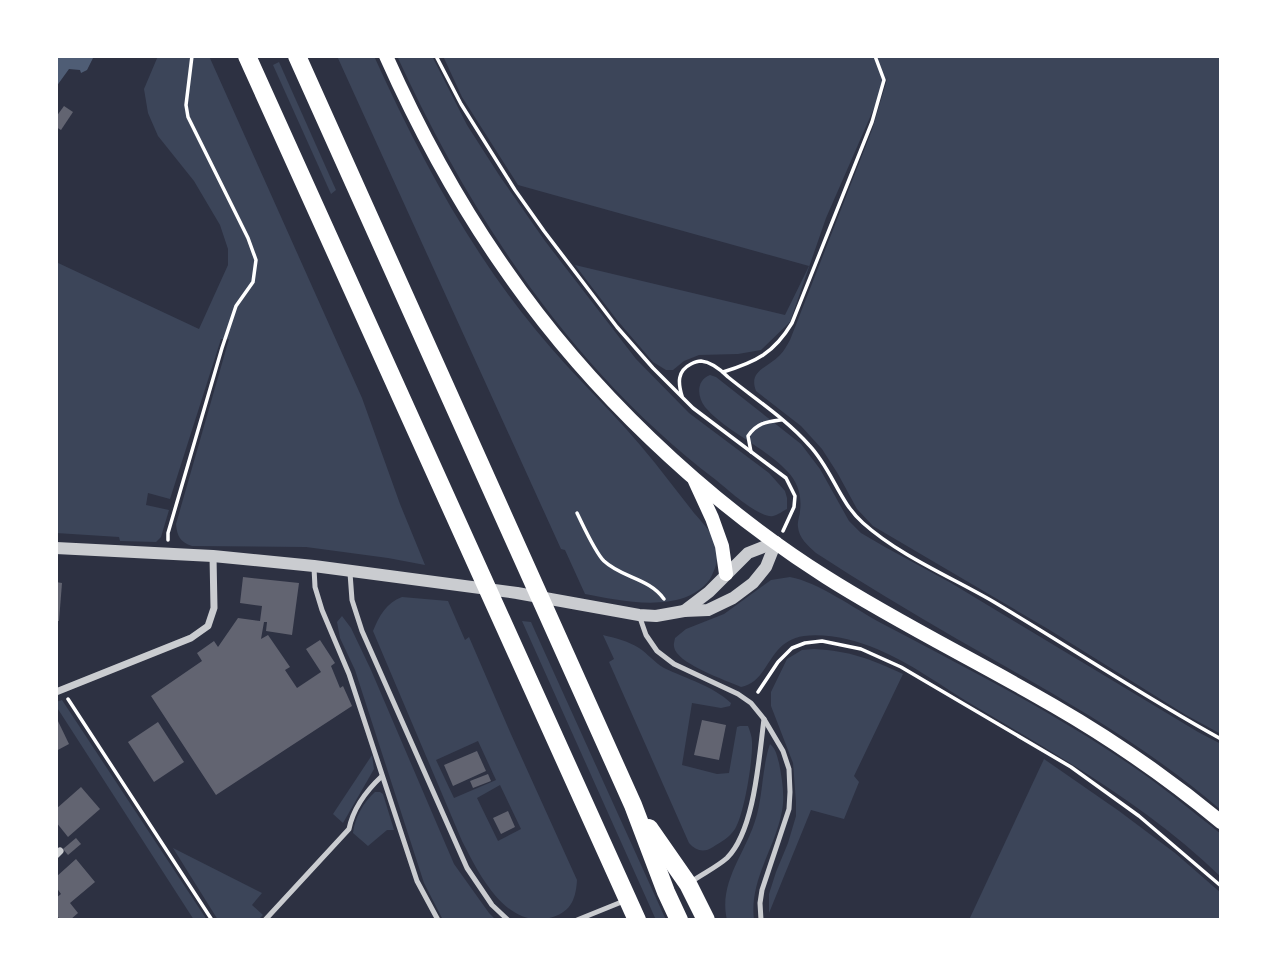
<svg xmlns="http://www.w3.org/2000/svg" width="1277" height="976" font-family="'PT Sans Narrow',sans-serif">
<rect width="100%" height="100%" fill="#2d3142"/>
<g fill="#3c4559" fill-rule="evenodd">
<path d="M 158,56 L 209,56 L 362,398 L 400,504 L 425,565 L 388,558 L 306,547 L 192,546 C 180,542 177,536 176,524 L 229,339 L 221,339 L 170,499 L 148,493 L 146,505 L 169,510 L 161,537 L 156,542 L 120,541 L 119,537 L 56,533 L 56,262 L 199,329 L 228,265 L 228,249 L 220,225 L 194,181 L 158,136 L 148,113 L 144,89 Z"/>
<path d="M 337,56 L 374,56 C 418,153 467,246 535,329 C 573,376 618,416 655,463 C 668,480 681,496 694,513 C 700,520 706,526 711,534 C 714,539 716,548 717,554 C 718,562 714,572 710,579 C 684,615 621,601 585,594 L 565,550 L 561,549 Z"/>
<path d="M 397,56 L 432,56 L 467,125 L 499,175 L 545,241 L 636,359 L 689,413 L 769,473 L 785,491 L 787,498 L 787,509 C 783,511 778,515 773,516 C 760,519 727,489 716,480 C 573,371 471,218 397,56 Z"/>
<path d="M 443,56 L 1221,56 L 1221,734 L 1186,715 L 1048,629 L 873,526 L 857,509 L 838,474 L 822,449 L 801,426 L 756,391 C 748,370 768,368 780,355 C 784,351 787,345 790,340 L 872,130 L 888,76 L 826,218 L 790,322 L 761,350 L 738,354 L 699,355 L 684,361 L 673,370 L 666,370 L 653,362 L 617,320 L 575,265 L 785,315 L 809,266 L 518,185 L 462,97 Z"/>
<path d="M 279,62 L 336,190 L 331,194 L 273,65 Z"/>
<path d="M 710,375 L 716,377 L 801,444 L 820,469 L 849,521 L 861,533 L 885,547 L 951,583 L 1198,732 L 1221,744 L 1221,810 C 1141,741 1048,691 957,639 C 909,611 862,583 816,553 C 808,546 799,538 798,527 C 797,521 800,516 800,511 C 802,496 798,482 787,471 C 765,447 725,431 705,407 C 697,397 696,380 710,375 Z"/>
<path d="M 790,577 C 818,582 855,609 881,623 C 966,668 1052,711 1132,766 C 1163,787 1192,811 1221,834 L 1221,877 C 1149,807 1059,756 973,705 C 941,686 911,663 877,649 C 856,640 827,633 804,636 C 767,641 770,682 741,687 C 725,680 682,665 675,650 C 673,644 674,644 675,638 L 686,629 L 724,614 L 771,580 Z"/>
<path d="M 402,597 L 448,601 L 465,640 L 469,637 L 510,732 L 577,880 C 576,897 572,911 553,917 C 507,932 479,874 462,841 L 373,631 C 379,616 386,603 402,597 ZM 478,741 L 496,780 L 454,798 L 436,760 ZM 500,785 L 521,829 L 498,841 L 477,798 Z"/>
<path d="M 342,616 L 351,628 L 371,670 L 454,864 L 489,913 L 496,920 L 443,920 L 424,883 L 355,670 L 340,638 L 337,622 Z"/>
<path d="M 522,621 L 531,622 L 535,631 L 666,920 L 656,920 Z"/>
<path d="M 603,635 C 615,638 628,641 639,648 C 648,654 654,662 664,668 C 687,679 713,686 731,703 L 730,706 L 721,708 L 692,703 L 682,765 L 717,774 L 729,773 L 737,727 L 740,726 L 748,726 C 750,731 752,737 752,742 C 753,760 744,815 735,829 C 730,837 721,842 713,847 C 704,853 696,851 689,843 L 609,662 L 614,659 Z"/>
<path d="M 814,649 C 851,651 870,659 903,674 L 854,776 L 859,782 L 844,819 L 811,810 L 769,913 L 769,894 L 776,872 L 788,843 L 796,816 L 796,802 L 793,763 L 771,706 L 771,692 L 787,659 L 802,650 Z"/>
<path d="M 62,700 L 207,920 L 194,920 L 56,706 L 56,702 Z"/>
<path d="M 770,744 C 776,749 777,756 779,763 C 782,778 785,796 782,811 C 775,849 749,880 754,920 L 727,920 C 718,882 746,853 756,818 C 763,795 762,767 770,744 Z"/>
<path d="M 372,755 L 374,769 L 343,823 L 333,814 Z"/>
<path d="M 1044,759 L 1119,811 L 1175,853 L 1221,893 L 1221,920 L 969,920 Z"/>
<path d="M 375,792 L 380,792 L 383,794 L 394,830 L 387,830 L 368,846 L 353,833 C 355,817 363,803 375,792 Z"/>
<path d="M 173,848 L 262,893 L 252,905 L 263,915 L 258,920 L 218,920 Z"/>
</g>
<path fill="#4f5d75" d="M 56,56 L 94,56 L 87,70 L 81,73 L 80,70 L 69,69 L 56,87 Z"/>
<g fill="#626471">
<path d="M 64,106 L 73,112 L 61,130 L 56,127 L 56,117 Z"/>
<path d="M 243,577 L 299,583 L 292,635 L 266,631 L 267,622 L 264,622 L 261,639 L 268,635 L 290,667 L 285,670 L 297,688 L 321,672 L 306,649 L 320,640 L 335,663 L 331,666 L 340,688 L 343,686 L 352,706 L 216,795 L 151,696 L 202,661 L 197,653 L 214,641 L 218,647 L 238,618 L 260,621 L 262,606 L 240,603 Z"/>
<path d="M 56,582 L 62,583 L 59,621 L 56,621 Z"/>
<path d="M 56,717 L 69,744 L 56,751 Z"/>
<path d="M 702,720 L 726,725 L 719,760 L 694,755 Z"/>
<path d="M 158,722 L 184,762 L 154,782 L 128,742 Z"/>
<path d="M 477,751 L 486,771 L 453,786 L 444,765 Z"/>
<path d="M 488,774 L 491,781 L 473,788 L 470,781 Z"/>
<path d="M 81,787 L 100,809 L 68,837 L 56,822 L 56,809 Z"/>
<path d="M 508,811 L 515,827 L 501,834 L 493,818 Z"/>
<path d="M 76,838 L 81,844 L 68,855 L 63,849 Z"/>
<path d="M 76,859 L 95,882 L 70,903 L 78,913 L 70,920 L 61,920 L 56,915 L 56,898 L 61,894 L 56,887 L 56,877 Z"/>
</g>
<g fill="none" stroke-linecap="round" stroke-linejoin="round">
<g stroke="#fff" stroke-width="3.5">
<path d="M 436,56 L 461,104 L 515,190 L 544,231 L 617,327 L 653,368 L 693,408 L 786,478 L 795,496 L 794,507 L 783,531"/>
<path d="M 723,372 C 756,362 774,353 792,323 L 872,122 L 884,80 L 875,56"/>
<path d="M 682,396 C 678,383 677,371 691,364 C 693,363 698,361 701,361 C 712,362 721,370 728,377 C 755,399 786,419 809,445 C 832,469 839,502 863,523 C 900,556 951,577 994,602 C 1070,647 1144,697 1221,739"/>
<path d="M 751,452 L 748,436 C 757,423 766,422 781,420"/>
<path d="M 577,513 C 583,525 595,552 604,561 C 622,578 649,578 664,599"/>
<path d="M 168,540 L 168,533 L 222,348 L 236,306 L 253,282 L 256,260 L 248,238 L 188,117 L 186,105 L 192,56"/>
<path d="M 758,692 L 778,662 L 792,648 L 805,643 L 822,641 L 861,649 L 901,667 L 1071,767 L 1139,816 L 1221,886"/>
<path d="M 68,699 L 212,920"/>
</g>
<g stroke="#caccd0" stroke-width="5">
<path d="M 314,568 L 315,587 L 322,610 L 349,674 L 417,881 L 438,920"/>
<path d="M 350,573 L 352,600 L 362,631 L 467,868 L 492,905 L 508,920"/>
<path d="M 639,615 L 646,635 L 657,651 L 674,664 L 738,694 L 751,703 L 764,719 L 783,751 L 789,769 L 790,792 L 789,809 L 762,890 L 760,903 L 761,920"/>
<path d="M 691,882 C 702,874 717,867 727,858 C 755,830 759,756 764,719"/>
<path d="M 265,920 L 349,829 C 353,809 367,790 382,776"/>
<path d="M 577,920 L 624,901"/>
</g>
<g stroke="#caccd0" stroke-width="7">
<path d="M 56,692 L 191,638 L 208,626 L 214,608 L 213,556"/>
<path d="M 56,855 L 60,851"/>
</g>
<g stroke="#caccd0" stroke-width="12">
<path d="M 56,548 L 213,556 L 314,566 L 517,593 L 639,615 L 656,616 L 684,611 L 708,610 L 733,598 L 753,583 L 766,567 L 776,542"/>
<path d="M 684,611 L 709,592 L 748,553 L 776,542"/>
</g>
<g stroke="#fff" stroke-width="14">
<path d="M 386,56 C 419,130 458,202 505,269 C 587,388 704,500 826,577 C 900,624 979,662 1054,706 C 1113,740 1169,779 1221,822"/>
<path d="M 695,481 L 712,518 L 722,546 L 726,574"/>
</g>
<g stroke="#fff" stroke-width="18">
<path d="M 247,56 L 637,920"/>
<path d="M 297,56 L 633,805 L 666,892 L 679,920"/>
<path d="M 649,828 L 688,884 L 706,920"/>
</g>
</g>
<rect width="1277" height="976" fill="none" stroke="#ffffff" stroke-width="116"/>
</svg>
